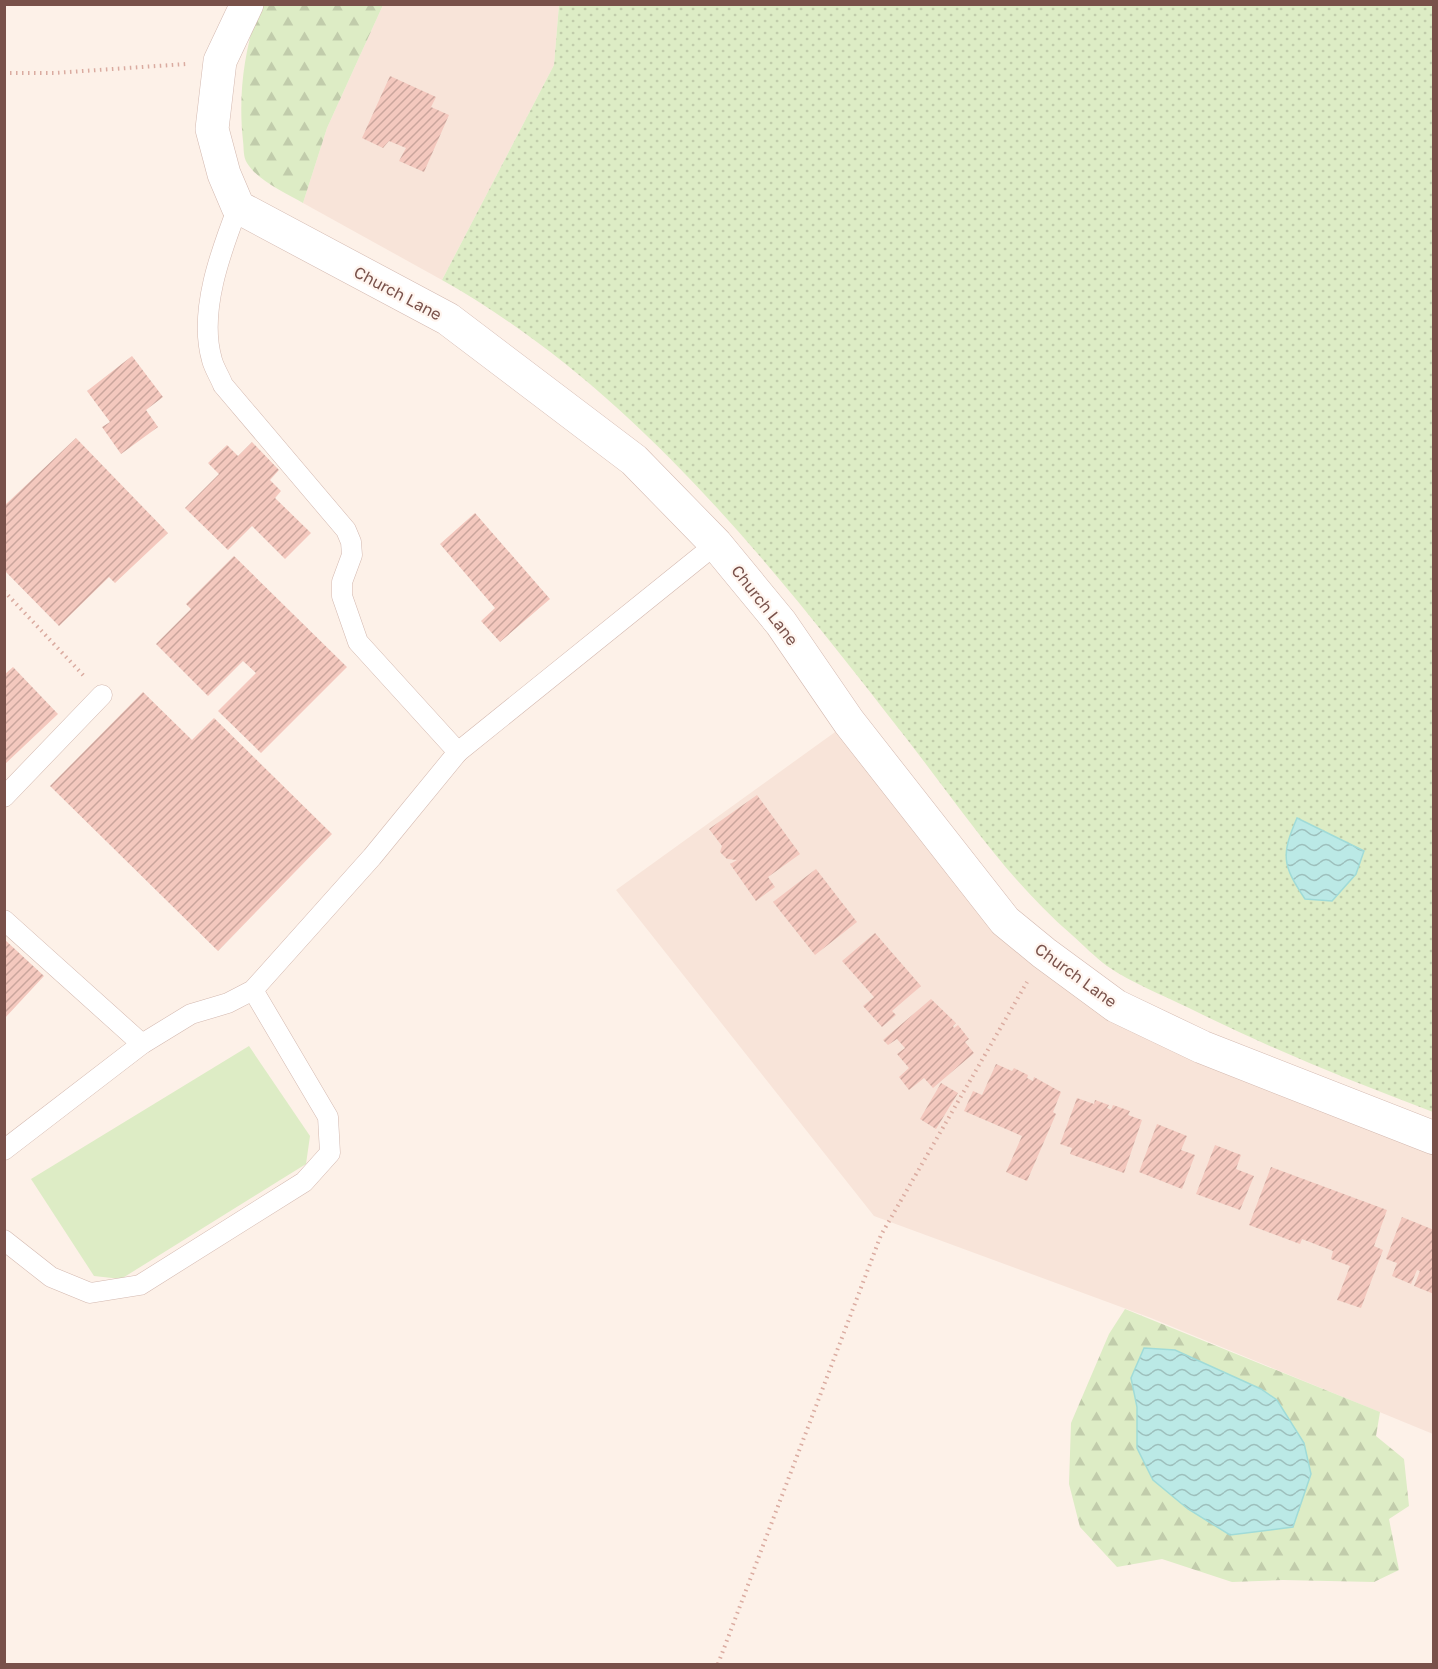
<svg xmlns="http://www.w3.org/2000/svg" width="1438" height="1669" font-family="'Golos Text',sans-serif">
<defs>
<pattern id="grass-dots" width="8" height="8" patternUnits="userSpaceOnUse" patternTransform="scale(1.5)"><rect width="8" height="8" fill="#ddecc5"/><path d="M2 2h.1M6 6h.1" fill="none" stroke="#c1ccab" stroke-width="1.8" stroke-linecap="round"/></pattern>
<pattern id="forest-firs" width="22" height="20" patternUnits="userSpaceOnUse" patternTransform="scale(1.5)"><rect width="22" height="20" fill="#ddecc5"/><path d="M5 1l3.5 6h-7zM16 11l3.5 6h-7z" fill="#c1ccab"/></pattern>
<pattern id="water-waves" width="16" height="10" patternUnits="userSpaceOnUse" patternTransform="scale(1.5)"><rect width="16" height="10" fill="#bbe9e6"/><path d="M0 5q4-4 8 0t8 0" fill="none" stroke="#9dbfbc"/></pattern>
<pattern id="building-hatch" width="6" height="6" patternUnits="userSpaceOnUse" patternTransform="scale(1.5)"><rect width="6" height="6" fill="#f4c8be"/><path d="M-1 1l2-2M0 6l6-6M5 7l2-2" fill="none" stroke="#caa59c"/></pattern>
</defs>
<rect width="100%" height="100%" fill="#fdf1e8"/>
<g fill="#f8e4d9">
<path d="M 383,5 L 559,5 L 554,65 L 442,280 L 303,203 L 327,128 Z"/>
<path d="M 849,722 L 1005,921 L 1116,1006 L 1433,1138 L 1433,1434 L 1151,1318 L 874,1216 L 616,890 Z"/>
</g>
<path fill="url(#grass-dots)" d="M 559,5 L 1433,5 L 1433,1112 C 1351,1081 1269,1048 1189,1008 C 1162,995 1132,983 1107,966 C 1095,957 1083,945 1072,935 C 1006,878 959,806 906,738 C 772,566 635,389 442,280 L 554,65 Z"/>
<g fill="url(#forest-firs)">
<path d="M 260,5 L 383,5 L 327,128 L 303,203 C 286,193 258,181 247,163 C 243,157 244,148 243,141 C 238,94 244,49 260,5 Z"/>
<path d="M 1125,1309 L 1380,1412 L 1376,1436 L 1404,1459 L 1409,1506 L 1389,1519 L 1399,1570 L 1374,1582 L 1283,1580 L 1232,1582 L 1162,1559 L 1117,1567 L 1080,1527 L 1069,1484 L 1071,1423 L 1109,1334 Z"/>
</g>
<path fill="#ddecc5" d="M 249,1046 L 310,1136 L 306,1164 L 121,1279 L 94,1276 L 31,1179 Z"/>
<g fill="url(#water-waves)" stroke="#a0dbd8" stroke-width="1.5">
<path d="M 1297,818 L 1364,851 L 1356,874 L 1332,901 L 1305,899 C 1282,865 1281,855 1297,818 Z"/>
<path d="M 1144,1348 L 1175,1350 L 1261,1389 L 1277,1400 L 1304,1443 L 1311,1474 L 1293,1527 L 1230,1535 L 1188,1509 L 1153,1480 L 1137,1448 L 1137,1407 L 1131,1378 Z"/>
</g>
<g fill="url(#building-hatch)">
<path d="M 390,76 L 436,97 L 431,107 L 449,115 L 424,172 L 399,161 L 406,148 L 389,141 L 383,148 L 362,138 Z"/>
<path d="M 132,356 L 163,397 L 146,410 L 158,427 L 121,454 L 102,427 L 110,422 L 87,391 Z"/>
<path d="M 76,438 L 168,533 L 115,583 L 109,577 L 59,626 L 4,570 L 4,506 Z"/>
<path d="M 252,442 L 279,470 L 270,480 L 281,491 L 275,498 L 311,533 L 285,559 L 252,526 L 228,550 L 185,508 L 219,474 L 208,463 L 227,445 L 238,456 Z"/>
<path d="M 475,513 L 550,599 L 500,642 L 481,621 L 495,608 L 440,544 Z"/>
<path d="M 234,556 L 347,667 L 261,753 L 218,711 L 256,673 L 243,661 L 208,696 L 156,644 L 191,609 L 186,604 Z"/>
<path d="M 13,667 L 58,714 L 4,765 L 4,675 Z"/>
<path d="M 143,692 L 192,740 L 214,718 L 332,834 L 218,951 L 50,786 Z"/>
<path d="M 757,795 L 800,854 L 768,877 L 775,887 L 756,901 L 730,864 L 737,860 L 727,859 L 720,852 L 722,846 L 709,829 Z"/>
<path d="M 816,869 L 857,922 L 815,955 L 773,902 Z"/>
<path d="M 875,933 L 921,986 L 892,1011 L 896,1015 L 882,1027 L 863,1006 L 874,997 L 842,961 Z"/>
<path d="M 4,939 L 44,976 L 4,1019 Z"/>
<path d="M 931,999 L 956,1023 L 953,1026 L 954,1028 L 958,1025 L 969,1039 L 965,1042 L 974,1053 L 933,1088 L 924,1078 L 909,1090 L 899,1077 L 909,1068 L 897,1054 L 905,1048 L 897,1039 L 888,1045 L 883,1040 Z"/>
<path d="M 996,1064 L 1012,1071 L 1014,1068 L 1028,1075 L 1027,1078 L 1033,1081 L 1034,1077 L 1061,1092 L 1053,1112 L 1056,1114 L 1027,1181 L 1006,1172 L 1022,1136 L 964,1111 L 973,1091 L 982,1095 Z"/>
<path d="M 941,1083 L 958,1093 L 936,1129 L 920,1119 Z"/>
<path d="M 1077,1098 L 1094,1104 L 1095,1100 L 1109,1105 L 1107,1108 L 1111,1110 L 1113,1105 L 1130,1111 L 1128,1115 L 1142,1120 L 1124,1173 L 1070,1154 L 1072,1148 L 1060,1144 Z"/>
<path d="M 1157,1124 L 1187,1136 L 1181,1150 L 1195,1155 L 1182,1189 L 1139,1172 Z"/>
<path d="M 1215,1145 L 1241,1155 L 1236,1169 L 1254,1176 L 1240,1210 L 1196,1194 Z"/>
<path d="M 1271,1167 L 1387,1210 L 1374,1246 L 1383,1250 L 1361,1308 L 1337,1300 L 1350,1266 L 1331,1259 L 1333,1251 L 1302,1239 L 1300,1244 L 1249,1225 Z"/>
<path d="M 1402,1217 L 1434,1230 L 1434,1294 L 1414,1286 L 1420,1271 L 1417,1270 L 1411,1284 L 1392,1276 L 1397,1263 L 1386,1259 Z"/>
</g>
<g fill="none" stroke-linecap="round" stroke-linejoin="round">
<defs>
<g id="lane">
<path d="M 238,207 C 221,251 198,312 212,360 C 214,368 220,377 223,385 L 346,530 L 351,542 L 352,555 L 342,582 L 342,596 L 358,642 L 458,752 L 716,544"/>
<path d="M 4,797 L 102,695"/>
<path d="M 4,920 L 142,1044"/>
<path d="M 4,1150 L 142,1044 L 191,1014 L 228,1003 L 253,990 L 372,857 L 458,752"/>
<path d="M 4,1240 L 51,1277 L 90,1293 L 140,1285 L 304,1182 L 330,1153 L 328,1117 L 253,990"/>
</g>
<path id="street" d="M 247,4 L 220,61 L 212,129 L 224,174 L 238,207 L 448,319 L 634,460 L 716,544 L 781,623 L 849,722 L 1005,921 L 1044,953 L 1116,1006 L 1202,1047 L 1434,1138"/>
</defs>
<use href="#lane" stroke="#d3b8af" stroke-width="21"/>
<use href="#street" stroke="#d3b8af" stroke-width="34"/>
<g stroke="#daaba0" stroke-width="4" stroke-dasharray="1.5 4.5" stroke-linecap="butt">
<path d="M 4,73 L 54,73 L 186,64"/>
<path d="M 4,591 L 84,676"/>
<path d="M 718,1664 L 881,1235 L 1027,982"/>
</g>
<use href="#lane" stroke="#fff" stroke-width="20"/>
<use href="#street" stroke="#fff" stroke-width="33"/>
</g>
<g text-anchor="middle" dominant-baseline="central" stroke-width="4.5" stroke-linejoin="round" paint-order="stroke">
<g font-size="16" fill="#79514a" stroke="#fff5ef">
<text transform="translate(398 293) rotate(28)">Church Lane</text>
<text transform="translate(765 605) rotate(52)">Church Lane</text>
<text transform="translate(1076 975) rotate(36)">Church Lane</text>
</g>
</g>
<rect width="1438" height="1669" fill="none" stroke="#79514a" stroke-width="12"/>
</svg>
